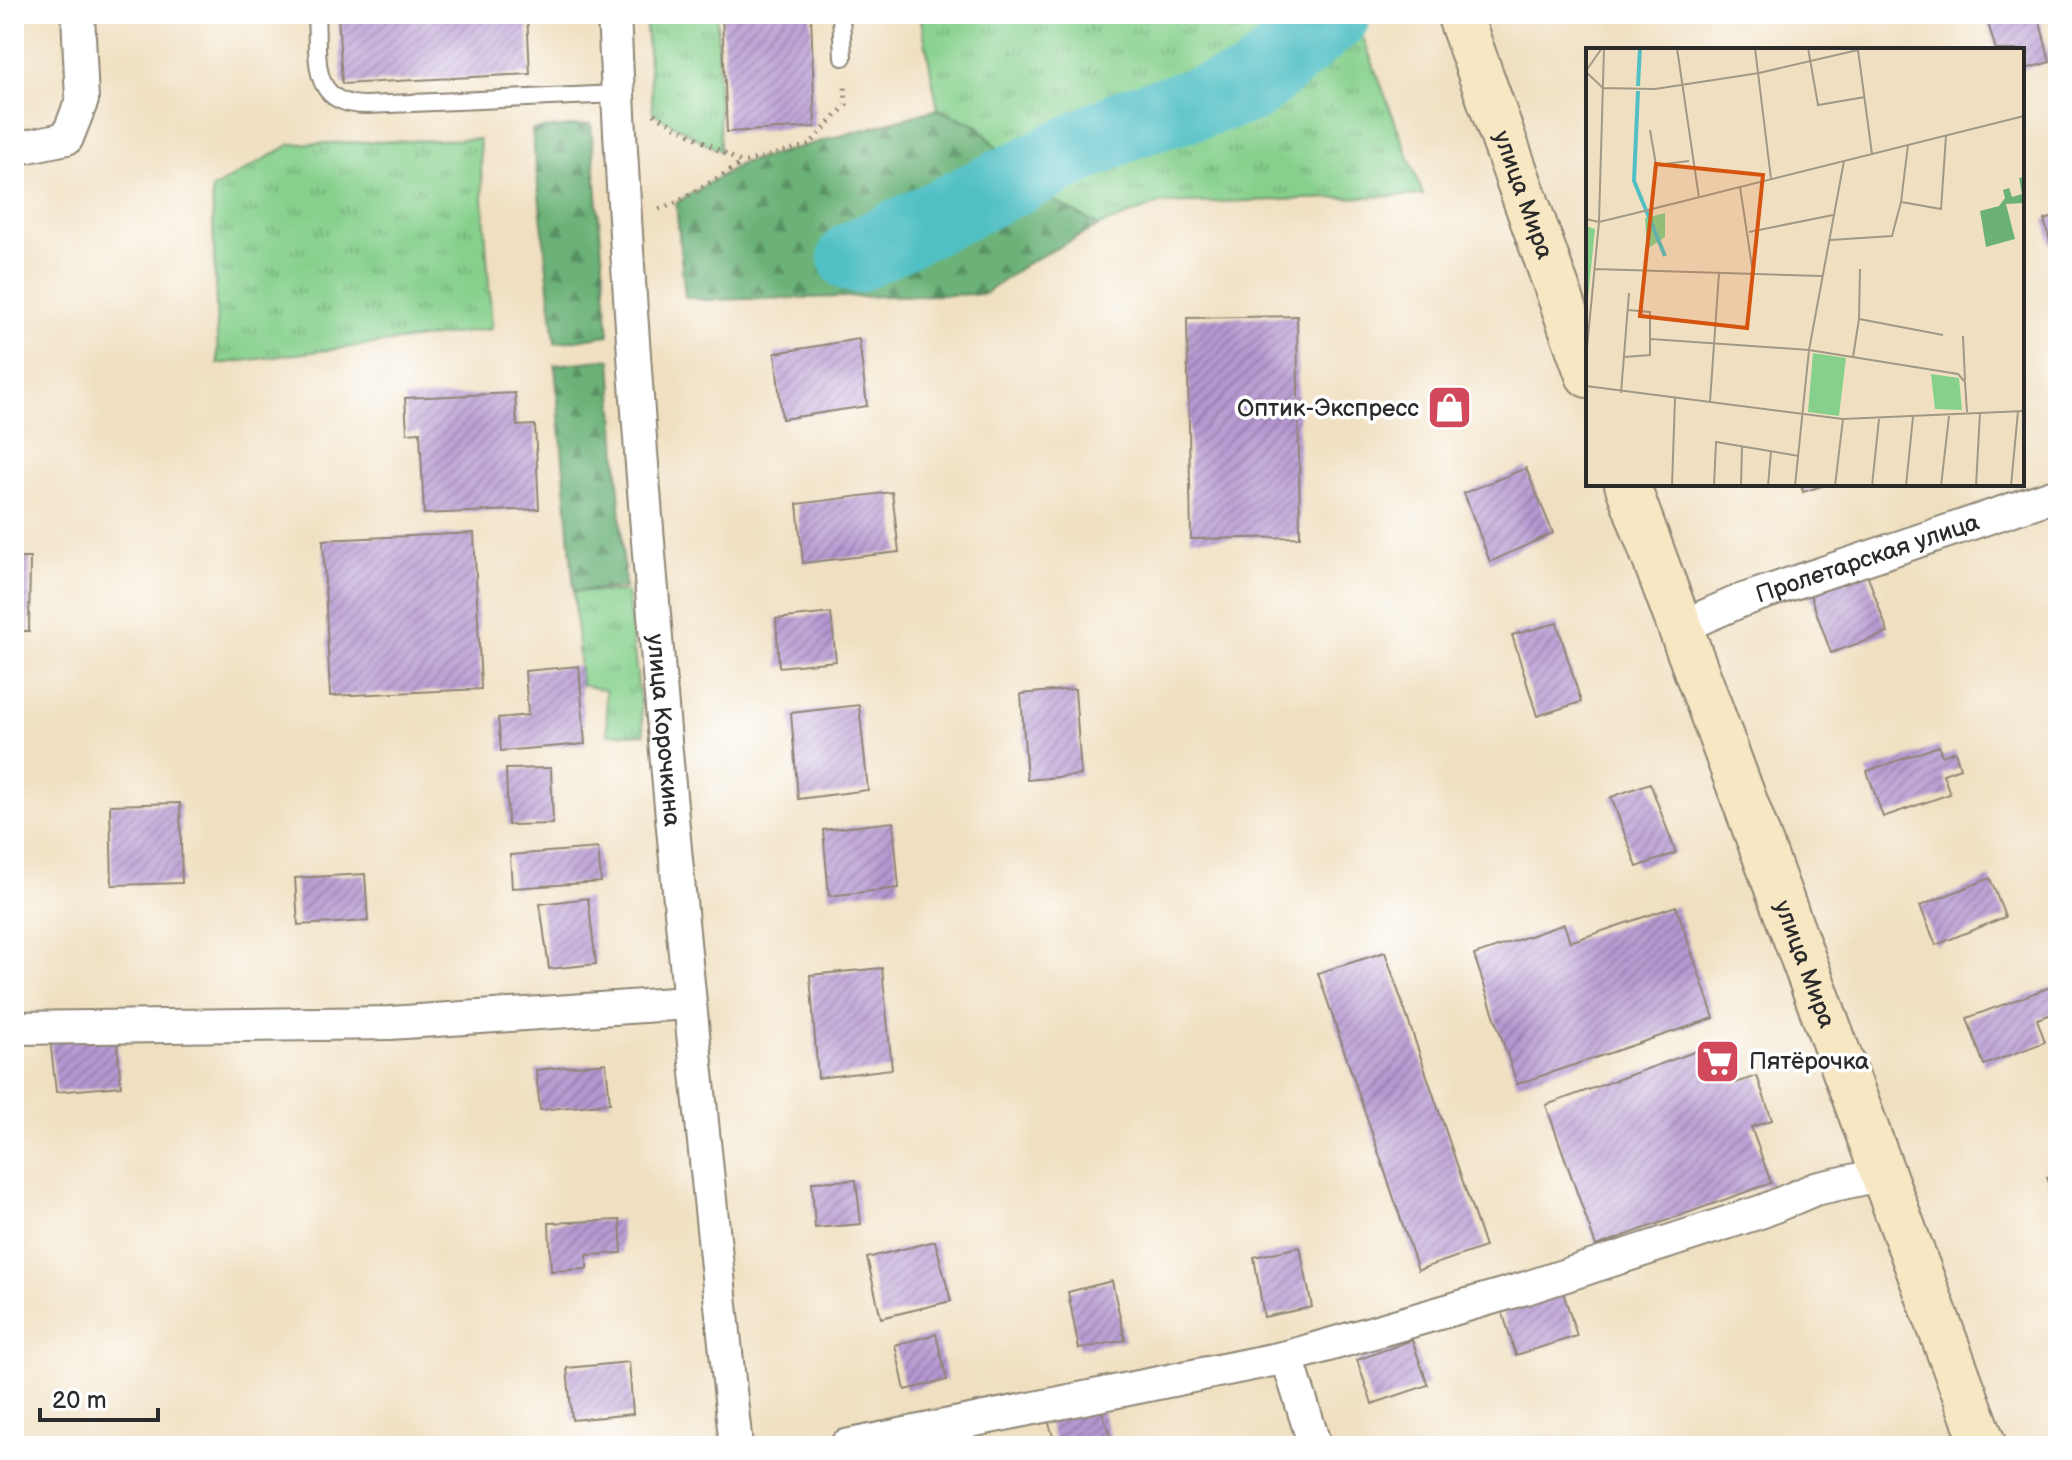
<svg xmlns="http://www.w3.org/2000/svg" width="2072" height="1460" font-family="'Balsamiq Sans',sans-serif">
<defs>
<pattern id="grass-tufts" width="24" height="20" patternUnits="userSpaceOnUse" patternTransform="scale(2)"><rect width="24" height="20" fill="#86d08c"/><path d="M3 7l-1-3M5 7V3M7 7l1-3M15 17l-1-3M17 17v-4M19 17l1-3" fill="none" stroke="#6ea973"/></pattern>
<pattern id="forest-firs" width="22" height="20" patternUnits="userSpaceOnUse" patternTransform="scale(2)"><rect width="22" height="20" fill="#6cb278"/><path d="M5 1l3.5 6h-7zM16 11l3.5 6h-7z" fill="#599163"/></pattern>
<pattern id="building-hatch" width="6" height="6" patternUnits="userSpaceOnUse" patternTransform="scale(2)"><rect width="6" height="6" fill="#b597d0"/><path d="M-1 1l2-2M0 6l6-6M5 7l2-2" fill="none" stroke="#937ba9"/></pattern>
</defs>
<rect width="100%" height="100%" fill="#fff"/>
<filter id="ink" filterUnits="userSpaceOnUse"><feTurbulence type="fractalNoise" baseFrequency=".0125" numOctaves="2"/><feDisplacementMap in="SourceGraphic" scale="16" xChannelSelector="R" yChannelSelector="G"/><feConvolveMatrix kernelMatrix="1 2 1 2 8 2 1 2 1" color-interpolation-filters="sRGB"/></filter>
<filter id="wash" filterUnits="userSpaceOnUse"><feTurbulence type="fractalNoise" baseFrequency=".006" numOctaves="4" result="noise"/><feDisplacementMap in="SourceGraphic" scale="32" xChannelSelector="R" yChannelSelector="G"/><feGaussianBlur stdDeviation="1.8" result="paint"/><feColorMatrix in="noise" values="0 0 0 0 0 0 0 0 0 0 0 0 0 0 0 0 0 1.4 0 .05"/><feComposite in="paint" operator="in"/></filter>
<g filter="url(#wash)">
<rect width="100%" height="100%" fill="#f0e0c1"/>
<g fill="url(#grass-tufts)" stroke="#587e5c" stroke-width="2">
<path d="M 645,14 L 717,14 L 720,151 L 653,113 Z"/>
<path d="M 920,14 L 1354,14 L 1423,195 L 1159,204 L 1099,226 L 1031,188 L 978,126 L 938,109 Z"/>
<path d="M 479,139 L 492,329 L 218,364 L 212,189 L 291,144 Z"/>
<path d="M 574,591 L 627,592 L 644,734 L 608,734 L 605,690 L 581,685 Z"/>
</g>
<g fill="url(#forest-firs)" stroke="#4c6e52" stroke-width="2">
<path d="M 938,109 L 978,126 L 1031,188 L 1099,226 L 1024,265 L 985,294 L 705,300 L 685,297 L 676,203 L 742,163 Z"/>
<path d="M 591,124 L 609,335 L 555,343 L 532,130 Z"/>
<path d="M 611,359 L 625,588 L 574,591 L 555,365 Z"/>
</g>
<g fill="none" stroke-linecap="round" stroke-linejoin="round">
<path stroke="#51c0c5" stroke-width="72" d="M 854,257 L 1130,123 L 1250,87 L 1335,14"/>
</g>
<g id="blocks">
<g fill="url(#building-hatch)">
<path d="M 14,14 L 23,14 L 24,23 L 14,23 Z"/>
<path d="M 338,14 L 527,14 L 530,74 L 342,84 Z"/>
<path d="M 722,14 L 811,14 L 815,127 L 727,132 Z"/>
<path d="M 2009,14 L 2038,14 L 2050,62 L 2022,70 L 2022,50 L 1996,50 L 1987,20 Z"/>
<path d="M 2058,216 L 2058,265 L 2057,265 L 2044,220 Z"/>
<path d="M 1297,316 L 1300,537 L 1191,539 L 1187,318 Z"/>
<path d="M 859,339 L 867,406 L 782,419 L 775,353 Z"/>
<path d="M 515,393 L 517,426 L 535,425 L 539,509 L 424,514 L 420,432 L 407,433 L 405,398 Z"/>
<path d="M 1526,468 L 1553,533 L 1490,562 L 1464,493 Z"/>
<path d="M 1801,484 L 1825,484 L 1825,485 L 1803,492 Z"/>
<path d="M 892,492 L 899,552 L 803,563 L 797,504 Z"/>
<path d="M 474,533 L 481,689 L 330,696 L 323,540 Z"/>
<path d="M 14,558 L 30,558 L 29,631 L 14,631 Z"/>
<path d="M 1865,568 L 1888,633 L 1831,653 L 1808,589 Z"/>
<path d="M 831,613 L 836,661 L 779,667 L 776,619 Z"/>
<path d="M 1557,623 L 1581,702 L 1537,716 L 1512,635 Z"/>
<path d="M 579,666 L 585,744 L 501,751 L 498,718 L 528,715 L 525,671 Z"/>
<path d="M 1075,689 L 1081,775 L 1027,780 L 1021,694 Z"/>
<path d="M 859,705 L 868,790 L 798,799 L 791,713 Z"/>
<path d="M 1939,746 L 1942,756 L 1955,751 L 1960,768 L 1943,774 L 1950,794 L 1883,817 L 1867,771 Z"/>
<path d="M 551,768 L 553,824 L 508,825 L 506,769 Z"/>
<path d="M 1650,783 L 1676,853 L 1637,867 L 1611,797 Z"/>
<path d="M 180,803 L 182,883 L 112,885 L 110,805 Z"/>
<path d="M 893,822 L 899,888 L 829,896 L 823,830 Z"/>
<path d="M 598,848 L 601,882 L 512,888 L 510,855 Z"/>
<path d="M 365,874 L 368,921 L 298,925 L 295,878 Z"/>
<path d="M 1990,878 L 2005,917 L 1936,945 L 1920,906 Z"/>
<path d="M 588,898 L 596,964 L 549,969 L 540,904 Z"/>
<path d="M 1676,906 L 1714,1018 L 1517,1084 L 1474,955 L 1564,924 L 1570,942 Z"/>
<path d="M 1385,952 L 1485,1247 L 1418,1270 L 1318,973 Z"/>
<path d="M 882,968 L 892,1069 L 818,1078 L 810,975 Z"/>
<path d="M 2053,986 L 2058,1012 L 2037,1019 L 2045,1042 L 1984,1065 L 1967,1018 Z"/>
<path d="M 116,1032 L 121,1086 L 56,1092 L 50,1039 Z"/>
<path d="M 1722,1042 L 1736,1083 L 1757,1076 L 1772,1120 L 1751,1127 L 1771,1183 L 1596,1246 L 1546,1105 Z"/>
<path d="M 606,1063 L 610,1103 L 540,1110 L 536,1070 Z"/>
<path d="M 2058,1174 L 2058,1209 L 2047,1177 Z"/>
<path d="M 856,1180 L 861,1224 L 815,1228 L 812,1182 Z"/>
<path d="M 620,1220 L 622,1253 L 587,1255 L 587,1269 L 551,1271 L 549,1223 Z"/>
<path d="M 935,1241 L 951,1301 L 881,1318 L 867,1258 Z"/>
<path d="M 1300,1247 L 1312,1307 L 1264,1317 L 1254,1257 Z"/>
<path d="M 1112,1281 L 1125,1340 L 1079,1349 L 1068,1292 Z"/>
<path d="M 1563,1292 L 1577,1336 L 1516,1355 L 1502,1311 Z"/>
<path d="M 936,1334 L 947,1380 L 905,1390 L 895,1345 Z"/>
<path d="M 1412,1340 L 1428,1385 L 1372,1404 L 1357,1360 Z"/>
<path d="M 629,1362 L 633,1414 L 572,1420 L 567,1368 Z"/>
<path d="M 1100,1404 L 1113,1446 L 1056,1446 L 1048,1420 Z"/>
</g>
</g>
</g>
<g filter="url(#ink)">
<use href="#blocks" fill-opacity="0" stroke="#8e8676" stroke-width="2"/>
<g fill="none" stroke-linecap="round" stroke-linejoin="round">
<defs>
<g id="service">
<path d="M 316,14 C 319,58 308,105 367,105 L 618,94"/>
<path d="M 841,14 L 843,57"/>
</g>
<g id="minor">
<path id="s1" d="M 614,14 C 636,493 685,970 736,1446"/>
<path d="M 14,149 L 67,138 L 82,100 L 78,14"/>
<path id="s2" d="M 1678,628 L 1740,601 L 2058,494"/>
<path d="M 14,1028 L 390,1023 L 688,1003"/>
<path d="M 1287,1357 L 1315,1446"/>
<path d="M 846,1446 L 1287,1357 L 1526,1288 L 1763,1211 L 1815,1189 L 1884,1174"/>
</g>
<g id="secondary">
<path id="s3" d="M 1459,14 L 1588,375"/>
<path id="s4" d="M 1627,484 L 1984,1446"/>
</g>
</defs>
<use href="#service" stroke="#8e8676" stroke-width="20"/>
<use href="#minor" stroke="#8e8676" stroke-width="36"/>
<use href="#secondary" stroke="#8e8676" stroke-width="48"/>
<g stroke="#8e8676" stroke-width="5" stroke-dasharray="2 6" stroke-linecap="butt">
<path d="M 654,114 L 742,163 L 809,145 L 846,105 L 845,84"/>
<path d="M 659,209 L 676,203 L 741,164"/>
</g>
<use href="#service" stroke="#fff" stroke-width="16"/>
<use href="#minor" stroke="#fff" stroke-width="32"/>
<use href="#secondary" stroke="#f8e7c3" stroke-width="44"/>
</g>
</g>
<defs>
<symbol id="shop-square" viewBox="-11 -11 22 22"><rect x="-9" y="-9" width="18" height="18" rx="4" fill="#d1495b" stroke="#fff"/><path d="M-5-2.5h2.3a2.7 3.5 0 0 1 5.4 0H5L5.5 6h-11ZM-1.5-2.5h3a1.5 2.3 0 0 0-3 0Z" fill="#fff"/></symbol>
<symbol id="supermarket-square" viewBox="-11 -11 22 22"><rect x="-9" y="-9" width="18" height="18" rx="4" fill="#d1495b" stroke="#fff"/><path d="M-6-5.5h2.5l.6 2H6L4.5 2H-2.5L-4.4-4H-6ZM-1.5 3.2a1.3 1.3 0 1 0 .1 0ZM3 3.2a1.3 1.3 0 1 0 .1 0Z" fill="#fff"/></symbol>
</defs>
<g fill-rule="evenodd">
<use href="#shop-square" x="1424" y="382" width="51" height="51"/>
<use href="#supermarket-square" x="1692" y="1036" width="51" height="51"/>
</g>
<g text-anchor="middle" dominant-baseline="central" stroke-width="7" stroke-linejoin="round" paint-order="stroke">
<g font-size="24" fill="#2b2b2b" stroke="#fff">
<text stroke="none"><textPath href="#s3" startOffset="192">улица Мира</textPath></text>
<text stroke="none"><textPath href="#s2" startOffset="202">Пролетарская улица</textPath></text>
<text stroke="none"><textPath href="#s1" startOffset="718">улица Корочкина</textPath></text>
<text stroke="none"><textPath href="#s4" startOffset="512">улица Мира</textPath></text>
</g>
<g font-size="24" fill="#2b2b2b" stroke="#fff" text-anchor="end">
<text x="1419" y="408">Оптик-Экспресс</text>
<text x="1749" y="1061" text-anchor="start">Пятёрочка</text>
</g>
</g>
<g transform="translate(1586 48)">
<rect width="438" height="438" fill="#f0e0c1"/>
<path d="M 79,165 L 79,189 L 61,201 L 59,170 ZM 227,305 L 260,310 L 253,368 L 222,364 ZM 345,326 L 373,330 L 376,362 L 349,361 Z" fill="#86d08c"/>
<path d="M 438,129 L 438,155 L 420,156 L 429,191 L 400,199 L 394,163 L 413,158 L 419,150 L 417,142 L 423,140 L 426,149 L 436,146 L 433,130 Z" fill="#6cb278"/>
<path d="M 0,178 L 9,181 L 0,270 Z" fill="#86d08c"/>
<path fill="none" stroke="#51c0c5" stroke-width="4" d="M 52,38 L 54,0M 52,43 L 48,133 L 79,208"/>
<path fill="none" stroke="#a19885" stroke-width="2" d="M 91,0 L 113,150M 169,0 L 185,131M 222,0 L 232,57 L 279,49M 272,2 L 286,106M 0,23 L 16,0M 0,24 L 17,40 L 69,41 L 173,25 L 272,2M 64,82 L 70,117 L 103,113M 154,139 L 167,225M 315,154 L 322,97M 0,171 L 13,174 L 50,165 L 438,68M 163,184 L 247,167M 244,192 L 306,188 L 315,154 L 355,161 L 360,88M 9,221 L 236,228M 273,271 L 274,221M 377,288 L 379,332M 65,291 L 223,302 L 372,326 L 379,334 L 381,364M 38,309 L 64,307 L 64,264 L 42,262M 267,309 L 273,271 L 357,287M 0,310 L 13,174 L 18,0M 0,338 L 257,371 L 438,363M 35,345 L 43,245M 124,354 L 133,225M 86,438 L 89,350M 128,438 L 130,394 L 213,408M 155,438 L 156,398M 182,438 L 185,403M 209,438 L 223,302 L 258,113M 249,438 L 257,371M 286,438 L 293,371M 320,438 L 327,369M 355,438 L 363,368M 390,438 L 394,365M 425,438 L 432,363"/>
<path fill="#d5540f" fill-opacity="0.15" stroke="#d5540f" stroke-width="4" d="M 70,116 L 177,127 L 161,280 L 54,268 Z"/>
<rect width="438" height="438" fill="none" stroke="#2b2b2b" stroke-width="4"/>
</g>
<rect width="2072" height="1460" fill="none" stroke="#fff" stroke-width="48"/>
<path d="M40 1408v12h118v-12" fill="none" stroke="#2b2b2b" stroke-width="4"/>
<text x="52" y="1408" font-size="24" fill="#2b2b2b" stroke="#ffffff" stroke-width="6" paint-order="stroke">20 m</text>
</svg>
